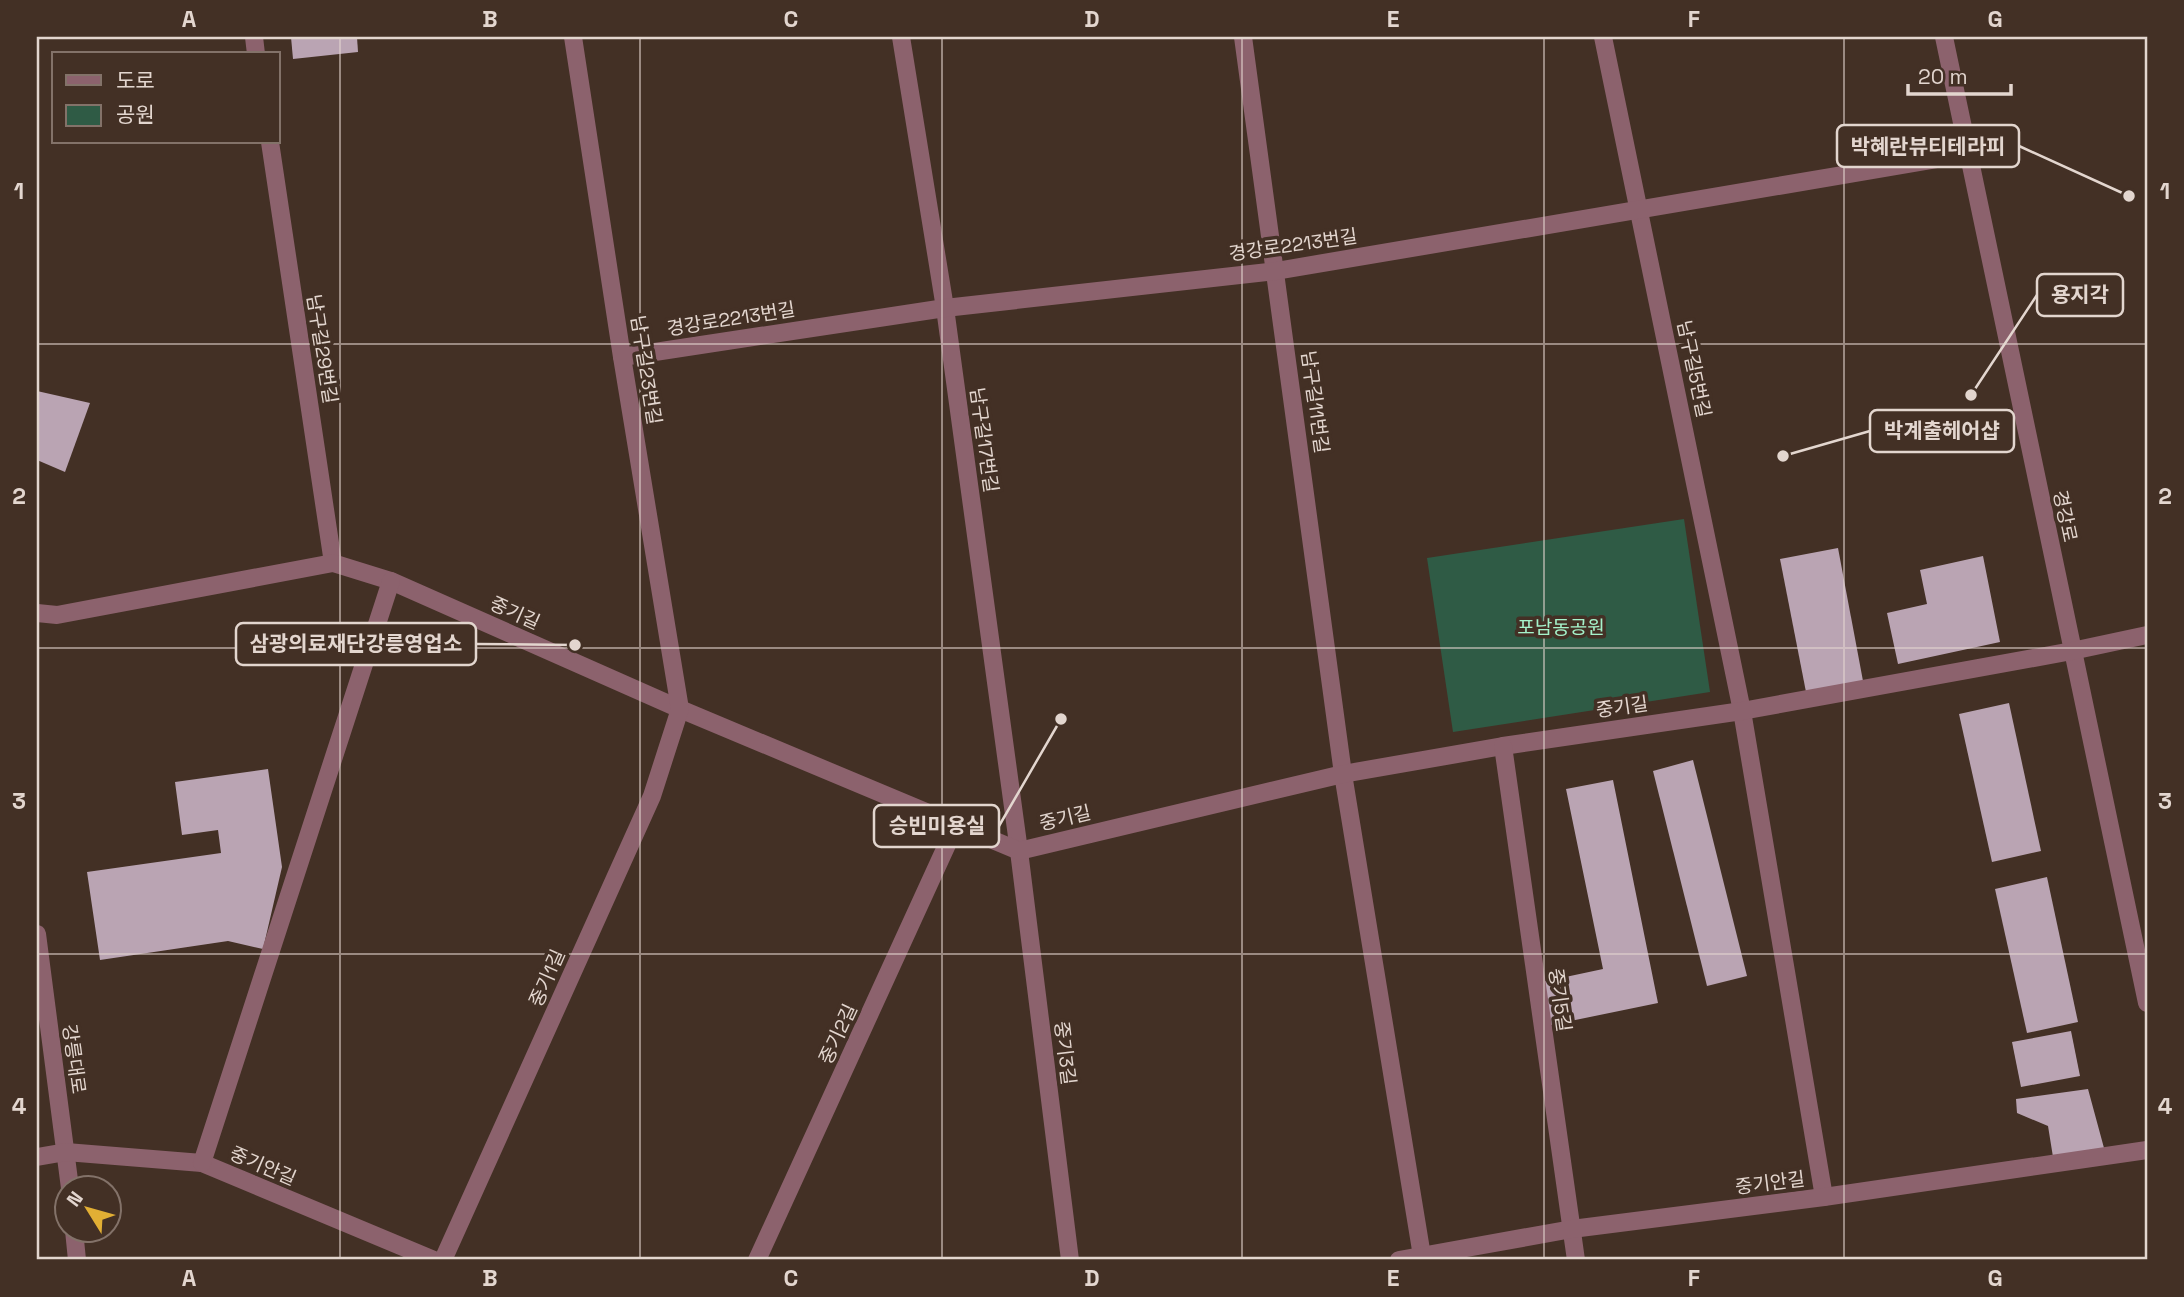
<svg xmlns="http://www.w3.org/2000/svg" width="2184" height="1297" font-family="'Space Grotesk','Noto Sans KR',sans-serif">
<rect width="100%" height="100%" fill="#433025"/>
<path fill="#2f5b45" d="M 1684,519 L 1710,692 L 1453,732 L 1427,558 Z"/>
<g fill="#baa4b3">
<path d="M 291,37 L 357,37 L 358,52 L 293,59 Z"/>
<path d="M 37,391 L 90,403 L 65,472 L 37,460 Z"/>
<path d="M 1838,548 L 1863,681 L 1806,692 L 1780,559 Z"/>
<path d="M 1983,556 L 2000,642 L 1898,664 L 1887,613 L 1927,604 L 1920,570 Z"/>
<path d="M 2009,703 L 2041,851 L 1992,862 L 1959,714 Z"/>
<path d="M 1693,760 L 1747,976 L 1707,986 L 1653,771 Z"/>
<path d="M 268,769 L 282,867 L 263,949 L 228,941 L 100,960 L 87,872 L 221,853 L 218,830 L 182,835 L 175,782 Z"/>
<path d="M 1613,780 L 1658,1003 L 1551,1025 L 1542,982 L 1603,969 L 1566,789 Z"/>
<path d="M 2047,877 L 2078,1022 L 2027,1033 L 1995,889 Z"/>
<path d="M 2071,1031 L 2080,1076 L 2021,1087 L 2012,1042 Z"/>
<path d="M 2088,1089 L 2104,1148 L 2053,1157 L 2048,1126 L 2017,1113 L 2016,1099 Z"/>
</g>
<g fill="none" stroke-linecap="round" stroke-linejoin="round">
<g stroke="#8c626d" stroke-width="18">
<path d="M 254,37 L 256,54"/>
<path d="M 901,37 L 945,308 L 1019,851 L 1070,1260"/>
<path d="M 1243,37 L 1343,774 L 1422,1256"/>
<path d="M 1603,37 L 1742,711 L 1824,1197"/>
<path d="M 1944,37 L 2147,1003"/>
<path d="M 270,142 L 333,563"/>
<path d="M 622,357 L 945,308 L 1276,271 L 1967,154"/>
<path d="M 37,613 L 57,615 L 333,563 L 391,581 L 680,709 L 1019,851 L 1343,774 L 1503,746 L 1742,711 L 2072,651 L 2147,635"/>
<path d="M 1503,746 L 1576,1260"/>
<path d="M 37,934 L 70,1188"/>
<path d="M 37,1157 L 66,1152 L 202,1163 L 434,1260"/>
<path d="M 202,1163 L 391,581"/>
<path d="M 74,1230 L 77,1260"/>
<path d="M 443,1260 L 652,796 L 680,709 L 622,357 L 573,37"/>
<path d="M 757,1260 L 956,825"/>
<path d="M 1399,1260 L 1572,1229 L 1824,1197 L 2147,1150"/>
</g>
</g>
<path fill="none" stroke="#e3d6cf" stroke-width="2" stroke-opacity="0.55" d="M 340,37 L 340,1260M 640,37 L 640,1260M 942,37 L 942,1260M 1242,37 L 1242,1260M 1544,37 L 1544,1260M 1844,37 L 1844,1260M 37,344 L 2147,344M 37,648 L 2147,648M 37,954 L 2147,954"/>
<g text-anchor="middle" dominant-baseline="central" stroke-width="7" stroke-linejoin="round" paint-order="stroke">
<g font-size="19" fill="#e3d6cf" stroke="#433025">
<text transform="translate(1293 245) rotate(-8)">경강로2213번길</text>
<text transform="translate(731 319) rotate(-9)">경강로2213번길</text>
<text transform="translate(322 349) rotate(81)">남구길29번길</text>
<text transform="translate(1694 369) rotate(78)">남구길5번길</text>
<text transform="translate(646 370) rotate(81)">남구길23번길</text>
<text transform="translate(1315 402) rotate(82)">남구길11번길</text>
<text transform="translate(984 440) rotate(82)">남구길17번길</text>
<text transform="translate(2065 516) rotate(78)">경강로</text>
<text transform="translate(515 613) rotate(24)">중기길</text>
<text transform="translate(1622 707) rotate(-8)">중기길</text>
<text transform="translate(1065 818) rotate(-13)">중기길</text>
<text transform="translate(547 978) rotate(-66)">중기1길</text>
<text transform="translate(1560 1000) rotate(82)">중기5길</text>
<text transform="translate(838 1034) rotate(-65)">중기2길</text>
<text transform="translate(1065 1053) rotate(83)">중기3길</text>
<text transform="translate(74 1059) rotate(82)">강릉대로</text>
<text transform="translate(263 1166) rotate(23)">중기안길</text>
<text transform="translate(1770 1183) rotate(-7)">중기안길</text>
</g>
<g font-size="19" fill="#a5f3cb" stroke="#433025">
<text x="1561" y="627">포남동공원</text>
</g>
</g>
<path fill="none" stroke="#e3d6cf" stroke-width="2.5" d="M2129 196L2019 146M1971 395L2037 295M1783 456L1870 431M575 645L476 644M1061 719L999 826"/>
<g fill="#e3d6cf" stroke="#433025" stroke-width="2.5">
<circle cx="2129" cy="196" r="7"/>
<circle cx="1971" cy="395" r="7"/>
<circle cx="1783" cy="456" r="7"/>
<circle cx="575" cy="645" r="7"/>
<circle cx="1061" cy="719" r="7"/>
</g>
<g fill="#433025" stroke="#e3d6cf" stroke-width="2.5">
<rect x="1837" y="125" width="182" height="42" rx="7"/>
<rect x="2037" y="274" width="86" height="42" rx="7"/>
<rect x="1870" y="410" width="144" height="42" rx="7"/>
<rect x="236" y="623" width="240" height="42" rx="7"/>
<rect x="874" y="805" width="125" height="42" rx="7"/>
</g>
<g font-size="21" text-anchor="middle" font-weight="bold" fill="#e3d6cf">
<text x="1928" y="154">박혜란뷰티테라피</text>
<text x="2080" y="302">용지각</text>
<text x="1942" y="438">박계출헤어샵</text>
<text x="356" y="651">삼광의료재단강릉영업소</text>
<text x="937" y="833">승빈미용실</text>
</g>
<rect width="2184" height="1297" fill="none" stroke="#433025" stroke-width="77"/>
<rect x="52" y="52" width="228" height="91" fill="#433025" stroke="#837269" stroke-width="2"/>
<rect x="66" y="75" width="35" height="10" fill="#8c626d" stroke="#837269" stroke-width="2"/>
<text x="116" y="88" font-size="21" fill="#e3d6cf">도로</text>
<rect x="66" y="105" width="35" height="21" fill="#2f5b45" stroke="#837269" stroke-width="2"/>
<text x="116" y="122" font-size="21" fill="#e3d6cf">공원</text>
<g transform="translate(88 1209) rotate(307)"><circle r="33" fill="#433025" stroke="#837269" stroke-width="2"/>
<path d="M0-5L12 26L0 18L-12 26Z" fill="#e2af34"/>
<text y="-10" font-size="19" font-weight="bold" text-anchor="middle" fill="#e3d6cf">N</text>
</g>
<path d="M1908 84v10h103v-10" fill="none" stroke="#e3d6cf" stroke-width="3.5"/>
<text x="1918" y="84" font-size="21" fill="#e3d6cf" stroke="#433025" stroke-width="5" paint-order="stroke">20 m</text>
<rect x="38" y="38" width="2108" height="1220" fill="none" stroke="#e3d6cf" stroke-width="2.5"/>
<g font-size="23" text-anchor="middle" font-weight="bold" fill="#e3d6cf">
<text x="189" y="27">A</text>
<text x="490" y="27">B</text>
<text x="791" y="27">C</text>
<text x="1092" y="27">D</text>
<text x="1393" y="27">E</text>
<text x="1694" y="27">F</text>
<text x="1995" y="27">G</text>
<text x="19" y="199">1</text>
<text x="2165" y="199">1</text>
<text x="19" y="504">2</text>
<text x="2165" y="504">2</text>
<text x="19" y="809">3</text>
<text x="2165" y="809">3</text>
<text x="19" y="1114">4</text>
<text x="2165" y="1114">4</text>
<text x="189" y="1286">A</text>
<text x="490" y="1286">B</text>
<text x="791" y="1286">C</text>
<text x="1092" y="1286">D</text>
<text x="1393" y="1286">E</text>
<text x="1694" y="1286">F</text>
<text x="1995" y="1286">G</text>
</g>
</svg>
